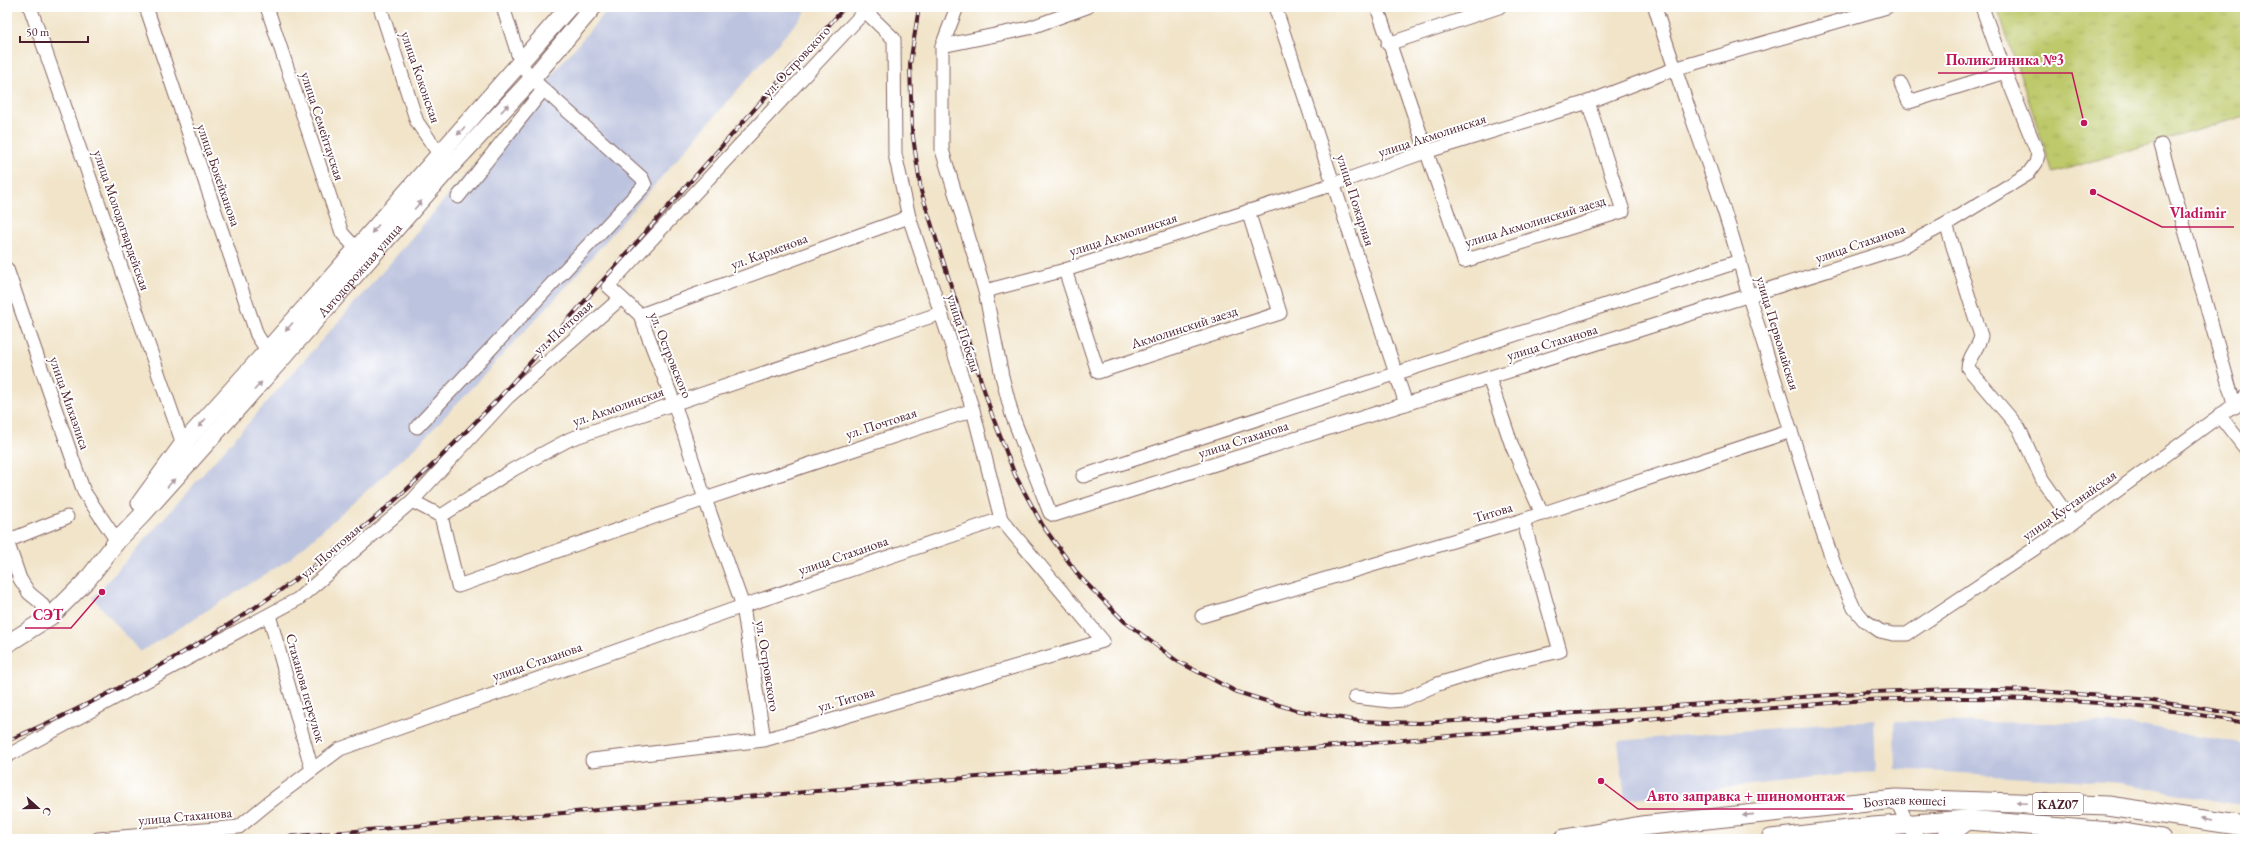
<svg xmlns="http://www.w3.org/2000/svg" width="2252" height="846" font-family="'EB Garamond',serif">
<defs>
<pattern id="grass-tufts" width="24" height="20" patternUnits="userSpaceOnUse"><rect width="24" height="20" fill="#bdc96a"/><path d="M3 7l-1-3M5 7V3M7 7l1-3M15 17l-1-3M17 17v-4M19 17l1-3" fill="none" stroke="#a4ac5c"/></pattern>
</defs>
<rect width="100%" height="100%" fill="#fff"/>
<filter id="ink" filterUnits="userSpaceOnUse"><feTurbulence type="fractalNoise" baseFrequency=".025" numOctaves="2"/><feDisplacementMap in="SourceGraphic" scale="8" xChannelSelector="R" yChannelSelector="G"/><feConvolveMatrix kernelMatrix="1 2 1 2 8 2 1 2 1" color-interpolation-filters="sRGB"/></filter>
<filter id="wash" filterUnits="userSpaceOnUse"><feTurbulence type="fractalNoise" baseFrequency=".012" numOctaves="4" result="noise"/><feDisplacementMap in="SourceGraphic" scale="16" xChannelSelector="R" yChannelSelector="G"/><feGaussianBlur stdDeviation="0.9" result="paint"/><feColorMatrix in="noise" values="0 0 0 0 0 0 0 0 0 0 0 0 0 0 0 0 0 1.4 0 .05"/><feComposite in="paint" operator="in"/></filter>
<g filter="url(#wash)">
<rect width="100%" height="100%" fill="#f1e4c9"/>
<g fill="#bcc3de">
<path d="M 610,7 L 810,7 L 563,290 L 419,444 L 290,559 L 140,652 L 93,598 L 384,270 Z"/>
<path d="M 1874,720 L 1876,771 L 1625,799 L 1618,741 Z"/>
<path d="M 1894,721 L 2130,724 L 2245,745 L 2245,806 L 2121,783 L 1895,769 Z"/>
</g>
<path fill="url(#grass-tufts)" stroke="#84744a" d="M 1997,7 L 2245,7 L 2245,116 L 2053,173 Z"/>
</g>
<g filter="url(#ink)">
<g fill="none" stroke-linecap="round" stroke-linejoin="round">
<defs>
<g id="minor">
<path d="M 30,7 L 183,444 L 188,449"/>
<path d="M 146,7 L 257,335 L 272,358"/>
<path d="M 267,7 L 342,233 L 362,255"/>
<path d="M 380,7 L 417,122 L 444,161"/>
<path d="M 957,7 L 942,46 L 942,150 L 985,291 L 1002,376 L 1012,415 L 1050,513 L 1054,515 L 1902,247 L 1946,224 L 2028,174 L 2036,163 L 2038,154 L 2005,72 L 1982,7"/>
<path d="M 1275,7 L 1406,404"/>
<path d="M 1377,7 L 1464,261 L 1623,211 L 1588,102"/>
<path d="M 1655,7 C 1684,104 1725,199 1749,297 L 1819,521 L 1834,564 L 1854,608 L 1864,620 L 1880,631 L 1893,634 L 1907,634 L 2073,523 L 2245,397"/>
<path d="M 1388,44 L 1499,7"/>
<path d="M 942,46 L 1029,28 L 1087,7"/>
<path d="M 1901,84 L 1909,102 L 2005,72"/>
<path d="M 2161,145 L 2235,407"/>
<path d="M 458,197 L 543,90"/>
<path d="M 1946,224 L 1981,336 C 1979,348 1968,356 1968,368 L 2019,428 L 2042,479 L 2073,523"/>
<path d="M 7,269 L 84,492 L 117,541"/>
<path d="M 1065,270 L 1098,372 L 1280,313 L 1248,211"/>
<path d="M 985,291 L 1065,270 L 1334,184 L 1425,152 L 1588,102 L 1674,69 L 1887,7"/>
<path d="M 640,315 L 909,217"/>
<path d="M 1489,378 L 1512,446 L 1542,514"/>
<path d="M 2220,416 L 2245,448"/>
<path d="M 417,427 L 645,185 L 642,178 L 532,79 L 521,64 L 503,7"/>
<path d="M 1083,476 L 1740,261"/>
<path d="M 412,501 L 441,516 L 514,469 L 570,439 L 941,313"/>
<path d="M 441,516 L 458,586 L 705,499 L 973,410"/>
<path d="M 269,615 L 312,770"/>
<path d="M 51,616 L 40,602 L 29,593 L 20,579 L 7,541 L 67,517"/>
<path d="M 1202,616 L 1523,520 L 1791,431"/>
<path d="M 1355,697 L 1390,701 L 1403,700 L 1438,684 L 1500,665 L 1560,651 L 1523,520"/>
<path d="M 7,756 L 298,599 L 412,501 L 508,397 L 621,298"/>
<path d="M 592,760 L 764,740 L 1103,641 L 1001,519 L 973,410 L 909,217 L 895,154 L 894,39 L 865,11 L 608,286 L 640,315 L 674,403 L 705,499 L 743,606 L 764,740"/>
<path d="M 1896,799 L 1908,825 L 1918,839"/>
<path d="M 98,839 L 239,827 L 267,804 L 340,749 L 743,606 L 1001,519"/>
</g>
<g id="major">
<path d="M 140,503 L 183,444 L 266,352 L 569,7"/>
<path id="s1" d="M 7,644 L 51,616 L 88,579 L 117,541 L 143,514 L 277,364 L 450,167 L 532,79 L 593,7"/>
</g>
<g id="highway">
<path id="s2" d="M 1564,839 L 1641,826 L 1896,799 L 2108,806 L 2245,826"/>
<path d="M 1771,839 L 1873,827 L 1968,820 L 2122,833 L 2161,839"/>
<path d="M 1946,839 L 1951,832 L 1968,820"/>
</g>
</defs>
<use href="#minor" stroke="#846462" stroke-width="15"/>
<use href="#major" stroke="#846462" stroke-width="19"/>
<use href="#highway" stroke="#846462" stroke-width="21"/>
<use href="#minor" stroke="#fff" stroke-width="13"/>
<use href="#major" stroke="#fff" stroke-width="17"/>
<use href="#highway" stroke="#fff" stroke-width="19"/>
<defs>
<g id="rail">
<path d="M 919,7 L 910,64 L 912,130 L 921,191 L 992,415 L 1015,475 L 1043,526 L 1079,576 L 1125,622 L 1177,661 L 1237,692 L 1295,710 L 1359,721 L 1419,723 L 1492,719 L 1873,692 L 1953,689 L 2039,691 L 2139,699 L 2245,715"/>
<path d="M 7,741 C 138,685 260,613 370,522 C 415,484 456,442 497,400 L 845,7"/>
<path d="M 263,839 L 1865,700 C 1993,695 2119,698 2245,723"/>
</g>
</defs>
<use href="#rail" stroke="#4a1f2b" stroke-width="4"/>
<use href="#rail" stroke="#fff" stroke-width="2.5" stroke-dasharray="8" stroke-linecap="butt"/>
</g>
<defs><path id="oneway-solid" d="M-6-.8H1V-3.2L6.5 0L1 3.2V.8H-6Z"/></defs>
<g fill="#ae9aa0">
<use href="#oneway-solid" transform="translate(505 108) rotate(-47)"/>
<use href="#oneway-solid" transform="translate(461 131) rotate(132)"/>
<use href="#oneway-solid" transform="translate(418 205) rotate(-49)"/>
<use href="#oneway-solid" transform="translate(375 229) rotate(131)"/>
<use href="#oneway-solid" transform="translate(289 327) rotate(131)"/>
<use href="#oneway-solid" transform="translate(258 386) rotate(-48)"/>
<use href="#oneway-solid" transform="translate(202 423) rotate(132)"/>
<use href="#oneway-solid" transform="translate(171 483) rotate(-48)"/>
<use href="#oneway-solid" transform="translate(2022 803) rotate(-178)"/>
<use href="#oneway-solid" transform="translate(1748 815) rotate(174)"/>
<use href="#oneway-solid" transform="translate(2207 819) rotate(-172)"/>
</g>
</g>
<g text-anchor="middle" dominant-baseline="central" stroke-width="4" stroke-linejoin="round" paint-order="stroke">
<rect fill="#fff" stroke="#80626b" stroke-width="1" x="2033" y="793" width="50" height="22" rx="3"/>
<g font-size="13" font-weight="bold" fill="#4a1f2b">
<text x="2058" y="804">KAZ07</text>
</g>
<g font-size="14" fill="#4a1f2b" stroke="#fff">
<text transform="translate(796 61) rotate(-47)">ул. Островского</text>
<text transform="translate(421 77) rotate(71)">улица Коконская</text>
<text transform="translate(323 126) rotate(72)">улица Семейтауская</text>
<text transform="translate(1432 135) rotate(-18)">улица Акмолинская</text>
<text transform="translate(219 175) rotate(71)">улица Бокейханова</text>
<text transform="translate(1356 200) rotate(72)">улица Пожарная</text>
<text transform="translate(122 220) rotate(71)">улица Молодогвардейская</text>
<text transform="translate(1535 221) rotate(-17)">улица Акмолинский заезд</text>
<text transform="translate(1123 234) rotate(-18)">улица Акмолинская</text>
<text transform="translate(1860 243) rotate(-19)">улица Стаханова</text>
<text transform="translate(769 251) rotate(-20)">ул. Карменова</text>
<text stroke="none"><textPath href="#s1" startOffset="516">Автодорожная улица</textPath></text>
<text transform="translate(563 327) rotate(-42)">ул. Почтовая</text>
<text transform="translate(1184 327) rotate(-18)">Акмолинский заезд</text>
<text transform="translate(964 333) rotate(72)">улица Победы</text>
<text transform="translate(1778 333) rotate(73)">улица Первомайская</text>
<text transform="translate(1552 342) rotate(-17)">улица Стаханова</text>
<text transform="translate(671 355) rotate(68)">ул. Островского</text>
<text transform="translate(70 403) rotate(71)">улица Михаэлиса</text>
<text transform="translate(618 406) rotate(-19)">ул. Акмолинская</text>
<text transform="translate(881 423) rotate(-18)">ул. Почтовая</text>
<text transform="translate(1243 439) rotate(-18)">улица Стаханова</text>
<text transform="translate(2069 505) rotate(-35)">улица Кустанайская</text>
<text transform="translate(1493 512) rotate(-17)">Титова</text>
<text transform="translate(330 551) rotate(-41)">ул. Почтовая</text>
<text transform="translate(843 555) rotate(-19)">улица Стаханова</text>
<text transform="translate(537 661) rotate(-19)">улица Стаханова</text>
<text transform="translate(768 666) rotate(81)">ул. Островского</text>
<text transform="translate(306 688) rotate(74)">Стаханова переулок</text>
<text transform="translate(846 699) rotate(-16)">ул. Титова</text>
<text stroke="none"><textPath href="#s2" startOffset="343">Бозтаев көшесі</textPath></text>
<text transform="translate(185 816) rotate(-5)">улица Стаханова</text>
</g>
</g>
<path fill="none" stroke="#c2185b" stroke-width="1.5" d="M2084 123L2072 73H1938M2093 192L2162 227H2234M102 592L71 628H25M1601 781L1638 809H1853"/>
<g fill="#c2185b" stroke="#fff" stroke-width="1.5">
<circle cx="2084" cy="123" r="4"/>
<circle cx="2093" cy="192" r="4"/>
<circle cx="102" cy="592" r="4"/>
<circle cx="1601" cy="781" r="4"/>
</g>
<g font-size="15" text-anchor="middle" font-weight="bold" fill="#c2185b" stroke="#fff" stroke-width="4" stroke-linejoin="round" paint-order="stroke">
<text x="2005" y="65">Поликлиника №3</text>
<text x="2198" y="218">Vladimir</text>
<text x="48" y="620">СЭТ</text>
<text x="1746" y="801">Авто заправка + шиномонтаж</text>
</g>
<rect width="2252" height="846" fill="none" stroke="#fff" stroke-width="24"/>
<g transform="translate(38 808) rotate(111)" stroke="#ffffff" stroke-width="3" paint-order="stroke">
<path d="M0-3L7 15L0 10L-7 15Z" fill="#4a1f2b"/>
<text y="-6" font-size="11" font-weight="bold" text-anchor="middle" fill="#4a1f2b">С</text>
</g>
<path d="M20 36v6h68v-6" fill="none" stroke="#4a1f2b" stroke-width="2"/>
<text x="26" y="36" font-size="12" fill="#4a1f2b" stroke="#ffffff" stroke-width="3" paint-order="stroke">50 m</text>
</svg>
